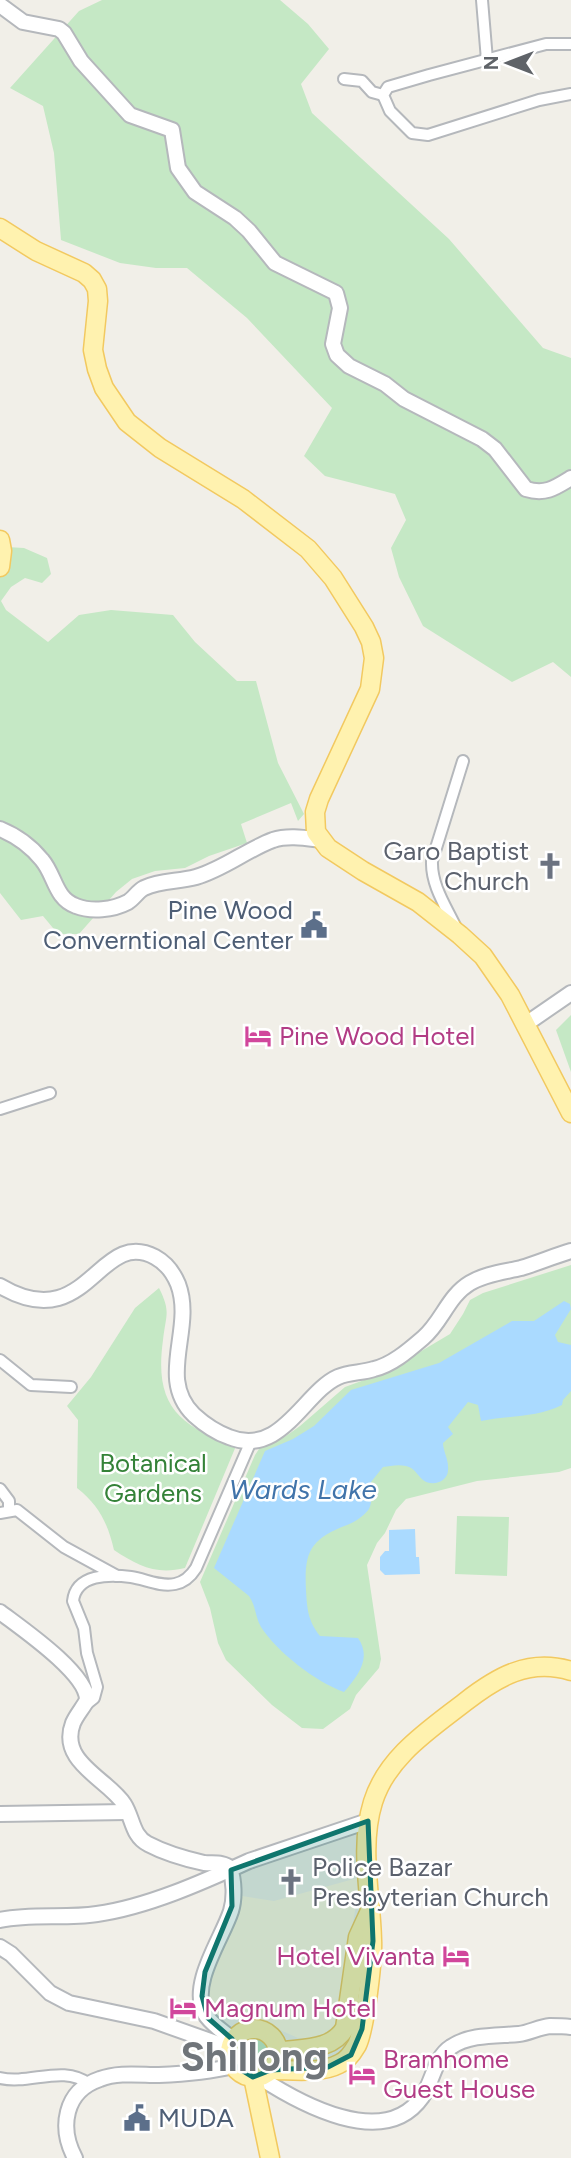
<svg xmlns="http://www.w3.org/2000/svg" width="571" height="2158" font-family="Figtree,sans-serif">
<rect width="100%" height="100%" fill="#f1efe8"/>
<path fill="#fef7e0" d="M 361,1877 L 334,2031 L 317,2040 L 298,2038 L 262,2022 L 234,2018 L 215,2014 L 211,2010 L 208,1997 L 213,1967 L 242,1896 L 274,1901 Z"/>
<g fill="#c5e8c5">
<path d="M 102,0 L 280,0 L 308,24 L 329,49 L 301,84 L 312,113 L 449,239 L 543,348 L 571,358 L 571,677 L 553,662 L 512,682 L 423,626 L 399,577 L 391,548 L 406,520 L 395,494 L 325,476 L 304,456 L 332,408 L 247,318 L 187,268 L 156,268 L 120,263 L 61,240 L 54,153 L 43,106 L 10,88 L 79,11 Z"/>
<path d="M 7,547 L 24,548 L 47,558 L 51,574 L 42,583 L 25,578 L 11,587 L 1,601 L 6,610 L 48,642 L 79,615 L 111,610 L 173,615 L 195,642 L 237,681 L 256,681 L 278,763 L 304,814 L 298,821 L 291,803 L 241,824 L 247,843 L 209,856 L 185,868 L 155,871 L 132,879 L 116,892 L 79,934 L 58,934 L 43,916 L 21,920 L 0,893 L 0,577 L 3,556 Z"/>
<path d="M 571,1015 L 571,1072 L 556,1030 Z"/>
<path d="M 571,1265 L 571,1468 L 559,1472 L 477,1481 L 406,1499 L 396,1510 L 385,1533 L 377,1543 L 367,1565 L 381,1659 L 379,1668 L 356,1695 L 350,1709 L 323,1729 L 302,1728 L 272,1705 L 226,1660 L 218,1643 L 210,1608 L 200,1582 L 255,1455 L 261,1446 L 286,1436 L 300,1426 L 345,1387 L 386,1372 L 450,1334 L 463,1314 L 470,1300 L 483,1293 Z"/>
<path d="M 159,1288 C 171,1312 166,1314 163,1340 C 154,1405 178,1426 236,1446 L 185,1568 C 156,1575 138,1566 114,1550 C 108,1524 99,1505 77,1488 L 78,1420 L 67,1406 L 91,1377 L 135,1308 Z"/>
<path d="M 457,1516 L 509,1517 L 507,1576 L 455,1574 Z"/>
<circle cx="254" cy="2052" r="17"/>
</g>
<g fill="#aadaff">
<path d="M 564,1301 L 570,1304 L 571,1309 L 555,1335 L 558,1342 L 571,1345 L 571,1391 L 563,1400 L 562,1405 C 536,1418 509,1415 481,1421 L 478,1405 L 468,1402 L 448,1427 L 453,1434 L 443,1443 C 443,1451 449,1460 448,1470 C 448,1482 432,1487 423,1480 C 416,1474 415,1468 406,1466 C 398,1464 390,1466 383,1467 L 371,1482 C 371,1490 373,1501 369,1509 C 364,1516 355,1522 347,1525 C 310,1539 304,1552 306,1590 C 307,1609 308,1621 320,1636 L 358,1638 C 372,1658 358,1676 344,1692 C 316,1682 277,1652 261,1627 C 255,1617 256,1606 249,1596 L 214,1568 L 265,1451 L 293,1439 L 314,1426 L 351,1390 L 439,1363 L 512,1321 L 534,1321 Z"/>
<path d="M 415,1529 L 416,1557 L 419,1557 L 420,1574 L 385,1575 L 380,1570 L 380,1557 L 385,1551 L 389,1551 L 389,1530 Z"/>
</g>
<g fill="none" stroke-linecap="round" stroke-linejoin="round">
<defs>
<g id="minor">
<path d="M 482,0 L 487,60"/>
<path d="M 571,44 L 546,44 L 429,75 L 388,87 L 383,95 L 390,111 L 412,133 L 428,135 L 539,100 L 571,94"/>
<path d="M 344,79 L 362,81 L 372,92 L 383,95"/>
<path d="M 457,930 C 447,908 431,886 432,861 L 463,761"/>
<path d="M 0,1109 L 50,1093"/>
<path d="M 0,1360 L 31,1385 L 71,1387"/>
<path d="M 0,1489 L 9,1501 L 9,1510"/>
<path d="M 0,1513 L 17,1510 L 64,1547 L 117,1576"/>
<path d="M 84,1706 L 94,1698 L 97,1687 L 87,1653 L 84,1628 L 73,1601 C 76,1574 109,1574 131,1577 C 145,1579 160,1587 175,1584 C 185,1582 191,1576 196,1568 L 251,1441"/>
<path d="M 0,2078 C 30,2085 63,2064 89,2084"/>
</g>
<g id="tertiary">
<path d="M 0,5 L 23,22 L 59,29 L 64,33 L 81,61 L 130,115 L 172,130 L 178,168 L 195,192 L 235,218 L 249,231 L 275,263 L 336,293 L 340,308 L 333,344 L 337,355 L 349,366 L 385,384 L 404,399 L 482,439 L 495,449 L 526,489 C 545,495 555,488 571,478"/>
<path d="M 0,829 C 17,836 30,845 42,860 C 55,875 55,899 76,906 C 91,912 113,910 128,902 C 134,898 138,891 144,888 C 161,880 178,882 196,877 C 224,869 246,850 273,840 C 288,835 305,838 321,840"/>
<path d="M 526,1024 L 571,993"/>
<path d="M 0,1286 C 88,1338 98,1227 155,1257 C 166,1263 173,1272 178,1284 C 195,1329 156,1378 194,1415 C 205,1425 215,1432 229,1437 C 281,1458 304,1392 338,1377 C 349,1372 362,1373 374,1369 C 392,1365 409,1350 423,1338 C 442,1322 448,1296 470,1283 C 485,1274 504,1272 521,1268 C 538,1263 554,1256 571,1251"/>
<path d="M 0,1612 C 21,1628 87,1673 87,1700 C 83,1708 77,1714 73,1723 C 58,1762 108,1779 124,1804 C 133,1818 132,1836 148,1844 C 165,1853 186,1859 204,1863 C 214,1864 223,1862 230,1868 C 234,1880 235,1898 231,1911 C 222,1939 189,1984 205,2014 C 211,2024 224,2032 233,2040"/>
<path d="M 0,1814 L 127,1812"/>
<path d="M 0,1920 C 32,1913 65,1919 97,1914 C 147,1907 203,1882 249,1861 L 368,1821"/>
<path d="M 0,1947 L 11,1954 L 50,1993 L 69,2003 L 154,2021 L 230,2048"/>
<path d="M 259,2077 C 299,2103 384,2151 422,2097 C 433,2082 434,2058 451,2047 C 470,2034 497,2036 519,2034 C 529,2033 539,2027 550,2026 C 557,2026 564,2026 571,2027"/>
<path d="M 75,2158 C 59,2128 64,2091 100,2079 C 118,2072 140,2075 159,2075 C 184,2074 209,2072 233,2066"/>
</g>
<g id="primary">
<path d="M 0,228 L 36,251 L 84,273 L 92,280 L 97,289 L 98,301 L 93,350 L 97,369 L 104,388 L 127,422 L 160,448 L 243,499 L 308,549 L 333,578 L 364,627 L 371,642 L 374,658 L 370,689 L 319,799 L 315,812 L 316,832 L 328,848 L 363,871 L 418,902 L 460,935 L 483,956 L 510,995 L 571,1113"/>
<path d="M 0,540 L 2,551 L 0,567"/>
<circle cx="254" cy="2053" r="24"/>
<path d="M 278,2052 C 301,2048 332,2051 345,2028 L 358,1937 L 369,1913"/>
<path d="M 271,2070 C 291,2070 320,2074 339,2064 C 347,2061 353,2052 357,2045 C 365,2028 373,1960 372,1940 C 371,1895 359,1847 373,1802 C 387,1757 429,1730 465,1702 C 497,1677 529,1658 571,1671"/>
<path d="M 253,2077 L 270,2158"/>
</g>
</defs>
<use href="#minor" stroke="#b5b8bc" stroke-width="14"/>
<use href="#tertiary" stroke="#b5b8bc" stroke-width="18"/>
<use href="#primary" stroke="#f2c960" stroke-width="21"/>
<use href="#minor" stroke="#fff" stroke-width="10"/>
<use href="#tertiary" stroke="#fff" stroke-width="14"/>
<use href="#primary" stroke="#fff2af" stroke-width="18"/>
</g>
<path fill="#0f766e" fill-opacity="0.2" stroke="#0f766e" stroke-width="5" stroke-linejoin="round" d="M 368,1821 L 373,1941 L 362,2029 L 351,2055 L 328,2067 L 271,2070 L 253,2077 L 232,2064 L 232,2039 L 208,2018 L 202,1996 L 205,1972 L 232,1906 L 231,1870 Z"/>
<defs>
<symbol id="church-bare" viewBox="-9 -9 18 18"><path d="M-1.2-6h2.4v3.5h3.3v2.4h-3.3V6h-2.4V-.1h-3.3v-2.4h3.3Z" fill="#6b7280" stroke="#fff" stroke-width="2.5" paint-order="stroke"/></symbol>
<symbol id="civic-bare" viewBox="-9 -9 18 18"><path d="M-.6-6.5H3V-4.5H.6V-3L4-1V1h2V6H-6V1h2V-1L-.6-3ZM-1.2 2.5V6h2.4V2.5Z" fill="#5c6f8a" stroke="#fff" stroke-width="2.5" paint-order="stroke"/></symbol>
<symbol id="hotel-bare" viewBox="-9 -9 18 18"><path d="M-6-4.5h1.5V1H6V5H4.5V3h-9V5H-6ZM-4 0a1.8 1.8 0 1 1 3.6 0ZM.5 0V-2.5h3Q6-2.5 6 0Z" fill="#d1479c" stroke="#fff" stroke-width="2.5" paint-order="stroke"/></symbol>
</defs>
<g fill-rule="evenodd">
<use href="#church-bare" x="531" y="847" width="38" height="38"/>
<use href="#civic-bare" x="295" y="906" width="38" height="38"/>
<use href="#hotel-bare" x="239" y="1017" width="38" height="38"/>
<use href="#church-bare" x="272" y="1863" width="38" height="38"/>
<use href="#hotel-bare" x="437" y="1937" width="38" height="38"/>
<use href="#hotel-bare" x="164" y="1989" width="38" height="38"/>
<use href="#hotel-bare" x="343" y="2055" width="38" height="38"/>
<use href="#civic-bare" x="118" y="2099" width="38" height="38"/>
</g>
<g text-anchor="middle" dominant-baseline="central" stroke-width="5" stroke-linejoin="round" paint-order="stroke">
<g font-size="26" fill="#5b616d" stroke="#fff" text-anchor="end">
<text x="529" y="851">Garo Baptist<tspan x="529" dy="30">Church</tspan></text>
<text x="312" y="1867" text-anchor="start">Police Bazar<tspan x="312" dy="30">Presbyterian Church</tspan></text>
</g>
<g font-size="26" fill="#4e5e75" stroke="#fff" text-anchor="end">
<text x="293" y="910">Pine Wood<tspan x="293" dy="30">Converntional Center</tspan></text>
<text x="158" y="2118" text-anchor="start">MUDA</text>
</g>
<g font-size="26" fill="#b23c85" stroke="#fff" text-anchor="start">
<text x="279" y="1036">Pine Wood Hotel</text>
<text x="435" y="1956" text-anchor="end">Hotel Vivanta</text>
<text x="204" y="2008">Magnum Hotel</text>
<text x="383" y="2059">Bramhome<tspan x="383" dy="30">Guest House</tspan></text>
</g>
<g font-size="26" fill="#348238" stroke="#fff">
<text x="153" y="1463">Botanical<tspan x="153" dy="30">Gardens</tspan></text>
</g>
<g font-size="28" font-style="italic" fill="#4174aa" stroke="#fff">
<text x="303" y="1489">Wards Lake</text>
</g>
<g font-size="40" font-weight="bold" fill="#70757a" stroke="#fff">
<text x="254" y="2057">Shillong</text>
</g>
</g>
<g transform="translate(508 63) rotate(270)" stroke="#ffffff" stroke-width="5" paint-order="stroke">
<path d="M0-5L12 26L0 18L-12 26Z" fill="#5f6368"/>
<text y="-10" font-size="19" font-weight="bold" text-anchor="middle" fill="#5f6368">N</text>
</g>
</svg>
